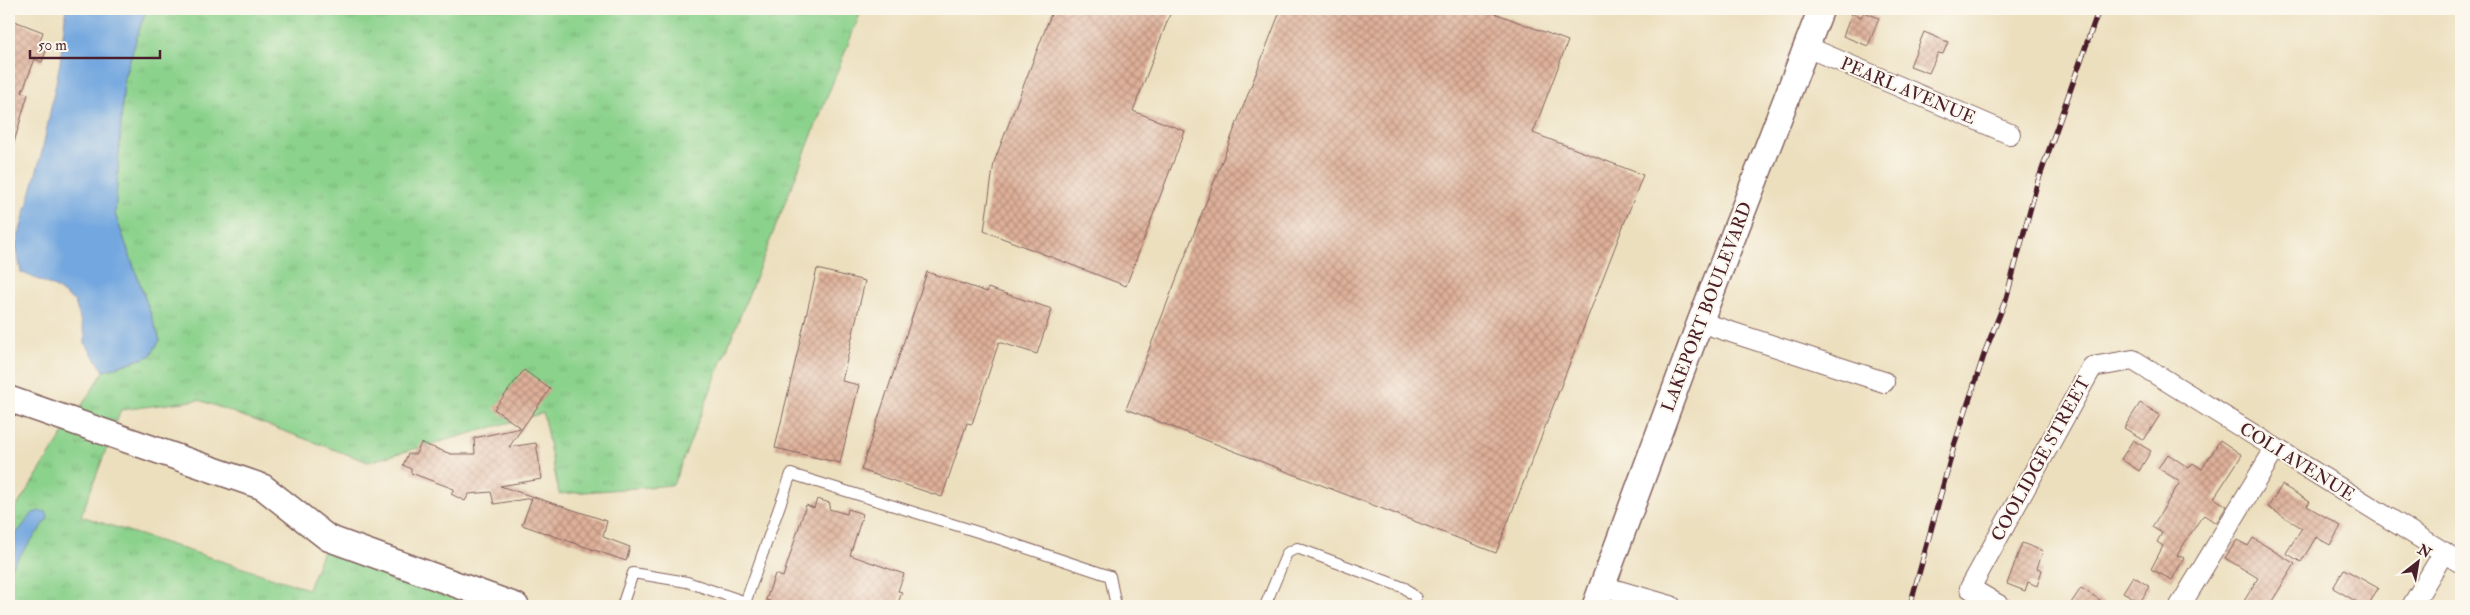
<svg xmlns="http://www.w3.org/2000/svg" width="2470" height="615" font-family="'IM FELL Double Pica',serif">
<defs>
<pattern id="grass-tufts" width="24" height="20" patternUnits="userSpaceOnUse" patternTransform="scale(1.25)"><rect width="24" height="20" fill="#8bd28c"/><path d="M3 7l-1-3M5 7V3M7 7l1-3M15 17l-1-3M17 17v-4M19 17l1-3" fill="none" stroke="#79b479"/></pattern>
<pattern id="building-cross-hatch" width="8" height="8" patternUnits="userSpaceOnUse" patternTransform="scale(1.25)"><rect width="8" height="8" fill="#deb099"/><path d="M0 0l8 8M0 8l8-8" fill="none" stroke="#b68f7d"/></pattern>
</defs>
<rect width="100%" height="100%" fill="#fbf7ec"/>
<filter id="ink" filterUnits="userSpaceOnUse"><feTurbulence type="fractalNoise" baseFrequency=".02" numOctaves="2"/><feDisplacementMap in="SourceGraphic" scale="10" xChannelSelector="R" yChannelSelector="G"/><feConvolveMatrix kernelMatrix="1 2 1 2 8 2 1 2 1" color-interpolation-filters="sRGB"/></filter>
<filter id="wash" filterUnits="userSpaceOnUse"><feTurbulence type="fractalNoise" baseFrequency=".0096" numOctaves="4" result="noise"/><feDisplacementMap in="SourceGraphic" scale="20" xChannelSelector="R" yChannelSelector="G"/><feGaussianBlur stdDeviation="1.12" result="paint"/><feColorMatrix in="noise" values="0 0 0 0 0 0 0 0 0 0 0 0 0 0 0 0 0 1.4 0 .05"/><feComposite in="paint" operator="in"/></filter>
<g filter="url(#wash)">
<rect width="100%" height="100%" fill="#ecdfbe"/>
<path fill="url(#grass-tufts)" stroke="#6a785c" d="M 146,9 L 862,9 L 673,485 L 559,494 L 543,413 L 368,462 L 199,400 L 121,410 L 81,516 L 308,589 L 328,538 L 516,606 L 9,606 L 9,508 L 15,509 L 104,371 L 150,356 L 160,340 L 115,214 L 124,78 Z"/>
<g fill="#73a7df" stroke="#5e6385">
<path d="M 66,9 L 146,9 L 124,78 L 115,214 L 160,340 L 150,356 L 104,371 L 85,343 L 85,335 L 75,302 L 55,287 L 21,272 L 16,245 L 42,152 L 60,63 Z"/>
<path d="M 40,511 L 47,512 L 48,518 L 9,570 L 9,543 L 33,513 Z"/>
</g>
<g id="blocks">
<g fill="url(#building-cross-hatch)">
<path d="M 1053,9 L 1172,9 L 1133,111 L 1185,131 L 1126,286 L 984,231 L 994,162 Z"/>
<path d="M 1281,9 L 1484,9 L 1568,41 L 1533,133 L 1643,175 L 1496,553 L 1126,409 Z"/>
<path d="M 1864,12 L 1879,18 L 1868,46 L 1843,36 L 1852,13 L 1861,17 Z"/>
<path d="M 9,19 L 43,32 L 40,41 L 48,45 L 42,62 L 35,59 L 22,92 L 28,94 L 13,146 L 9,146 Z"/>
<path d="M 1924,32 L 1948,42 L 1943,54 L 1938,53 L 1929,73 L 1910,66 Z"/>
<path d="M 817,269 L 865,281 L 842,381 L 859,385 L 840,463 L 775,448 Z"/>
<path d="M 927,272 L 987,292 L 988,288 L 1052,309 L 1037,354 L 999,342 L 972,424 L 967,423 L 942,497 L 861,470 Z"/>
<path d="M 524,370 L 550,389 L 509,447 L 536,443 L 542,479 L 500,486 L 607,521 L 603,537 L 630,547 L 626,561 L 522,525 L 532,498 L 494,504 L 491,492 L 469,494 L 465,501 L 451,494 L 454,489 L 411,473 L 411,469 L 403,465 L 408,454 L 416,454 L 421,443 L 451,454 L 475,454 L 474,438 L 521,428 L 494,409 Z"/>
<path d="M 2140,403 L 2160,415 L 2144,440 L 2124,428 Z"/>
<path d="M 2133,440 L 2151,451 L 2139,471 L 2121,459 Z"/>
<path d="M 2220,440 L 2242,455 L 2214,498 L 2227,506 L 2216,523 L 2204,515 L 2201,518 L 2177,555 L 2184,558 L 2172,580 L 2151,569 L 2163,546 L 2157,542 L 2162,533 L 2152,527 L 2180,482 L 2158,468 L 2168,454 L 2189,468 L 2193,463 L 2202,469 Z"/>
<path d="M 2282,485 L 2310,502 L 2307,506 L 2341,526 L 2330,545 L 2316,537 L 2301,562 L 2286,553 L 2302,528 L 2268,507 Z"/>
<path d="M 817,499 L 830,503 L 829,509 L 847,514 L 848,509 L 863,514 L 850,555 L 904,574 L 898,591 L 902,592 L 897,606 L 784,606 L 766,600 L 775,574 L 783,577 L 806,505 L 814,508 Z"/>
<path d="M 2253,538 L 2295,564 L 2269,606 L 2241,606 L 2258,578 L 2225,558 L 2237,540 L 2248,546 Z"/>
<path d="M 2022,543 L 2043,551 L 2037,568 L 2042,570 L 2037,586 L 2028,582 L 2025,591 L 2007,584 Z"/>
<path d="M 2344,569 L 2378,588 L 2368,606 L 2364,606 L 2333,588 Z"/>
<path d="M 2133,576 L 2150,587 L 2140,602 L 2123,592 Z"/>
<path d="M 2081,588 L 2110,606 L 2069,606 Z"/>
</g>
</g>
</g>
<g filter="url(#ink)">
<use href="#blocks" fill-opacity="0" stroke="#83625e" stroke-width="1"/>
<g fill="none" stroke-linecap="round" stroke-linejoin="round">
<defs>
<g id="service">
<path d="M 622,606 L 633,573 L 687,582 L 746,602"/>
<path d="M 744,606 L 791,474 L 981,533 L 1110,576 L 1116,606"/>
<path d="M 1265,606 L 1287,553 L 1297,548 L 1405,588 L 1416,598 L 1413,606"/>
</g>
<g id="minor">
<path d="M 1807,47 L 2010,134"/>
<path d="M 1700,322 L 1884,382"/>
<path d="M 1602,586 L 1671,606"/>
<path d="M 2000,606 L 1970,588 L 2092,367 L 2133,360 L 2461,563"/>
<path d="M 2180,606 L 2275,449"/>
<path d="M 2412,606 L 2444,552"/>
</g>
<g id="tertiary">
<path d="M 9,399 L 263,487 L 328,538 L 516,606"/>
<path d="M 1595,606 L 1700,322 L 1821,9"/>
</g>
</defs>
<use href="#service" stroke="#83625e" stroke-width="12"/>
<use href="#minor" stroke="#83625e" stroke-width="22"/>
<use href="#tertiary" stroke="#83625e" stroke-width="28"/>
<use href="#service" stroke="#fff" stroke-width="10"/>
<use href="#minor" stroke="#fff" stroke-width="20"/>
<use href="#tertiary" stroke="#fff" stroke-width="25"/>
<defs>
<path id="rail" d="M 1910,606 L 1954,446 L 1986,349 L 2006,299 L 2037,184 L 2099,9"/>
</defs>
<use href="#rail" stroke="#4a1f2b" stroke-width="5.5"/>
<use href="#rail" stroke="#fbf7ec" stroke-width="4" stroke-dasharray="11" stroke-linecap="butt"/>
</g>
</g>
<g text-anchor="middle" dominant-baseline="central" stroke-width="4" stroke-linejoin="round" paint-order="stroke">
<g font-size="18" fill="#4a1f2b" stroke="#fbf7ec">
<text transform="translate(1908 91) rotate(23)">PEARL AVENUE</text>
<text transform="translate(1707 307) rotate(-69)">LAKEPORT BOULEVARD</text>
<text transform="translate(2041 459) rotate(-61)">COOLIDGE STREET</text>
<text transform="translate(2297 462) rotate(32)">COLI AVENUE</text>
</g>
</g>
<rect width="2470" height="615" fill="none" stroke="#fbf7ec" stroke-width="30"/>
<g transform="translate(2418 562) rotate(31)" stroke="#fbf7ec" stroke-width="4" paint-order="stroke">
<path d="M0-4L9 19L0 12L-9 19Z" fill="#4a1f2b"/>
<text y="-8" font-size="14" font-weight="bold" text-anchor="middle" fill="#4a1f2b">N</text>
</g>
<path d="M30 50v8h130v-8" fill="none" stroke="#4a1f2b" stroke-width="2.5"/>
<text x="38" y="50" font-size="15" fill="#4a1f2b" stroke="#fbf7ec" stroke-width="4" paint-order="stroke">50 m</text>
</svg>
